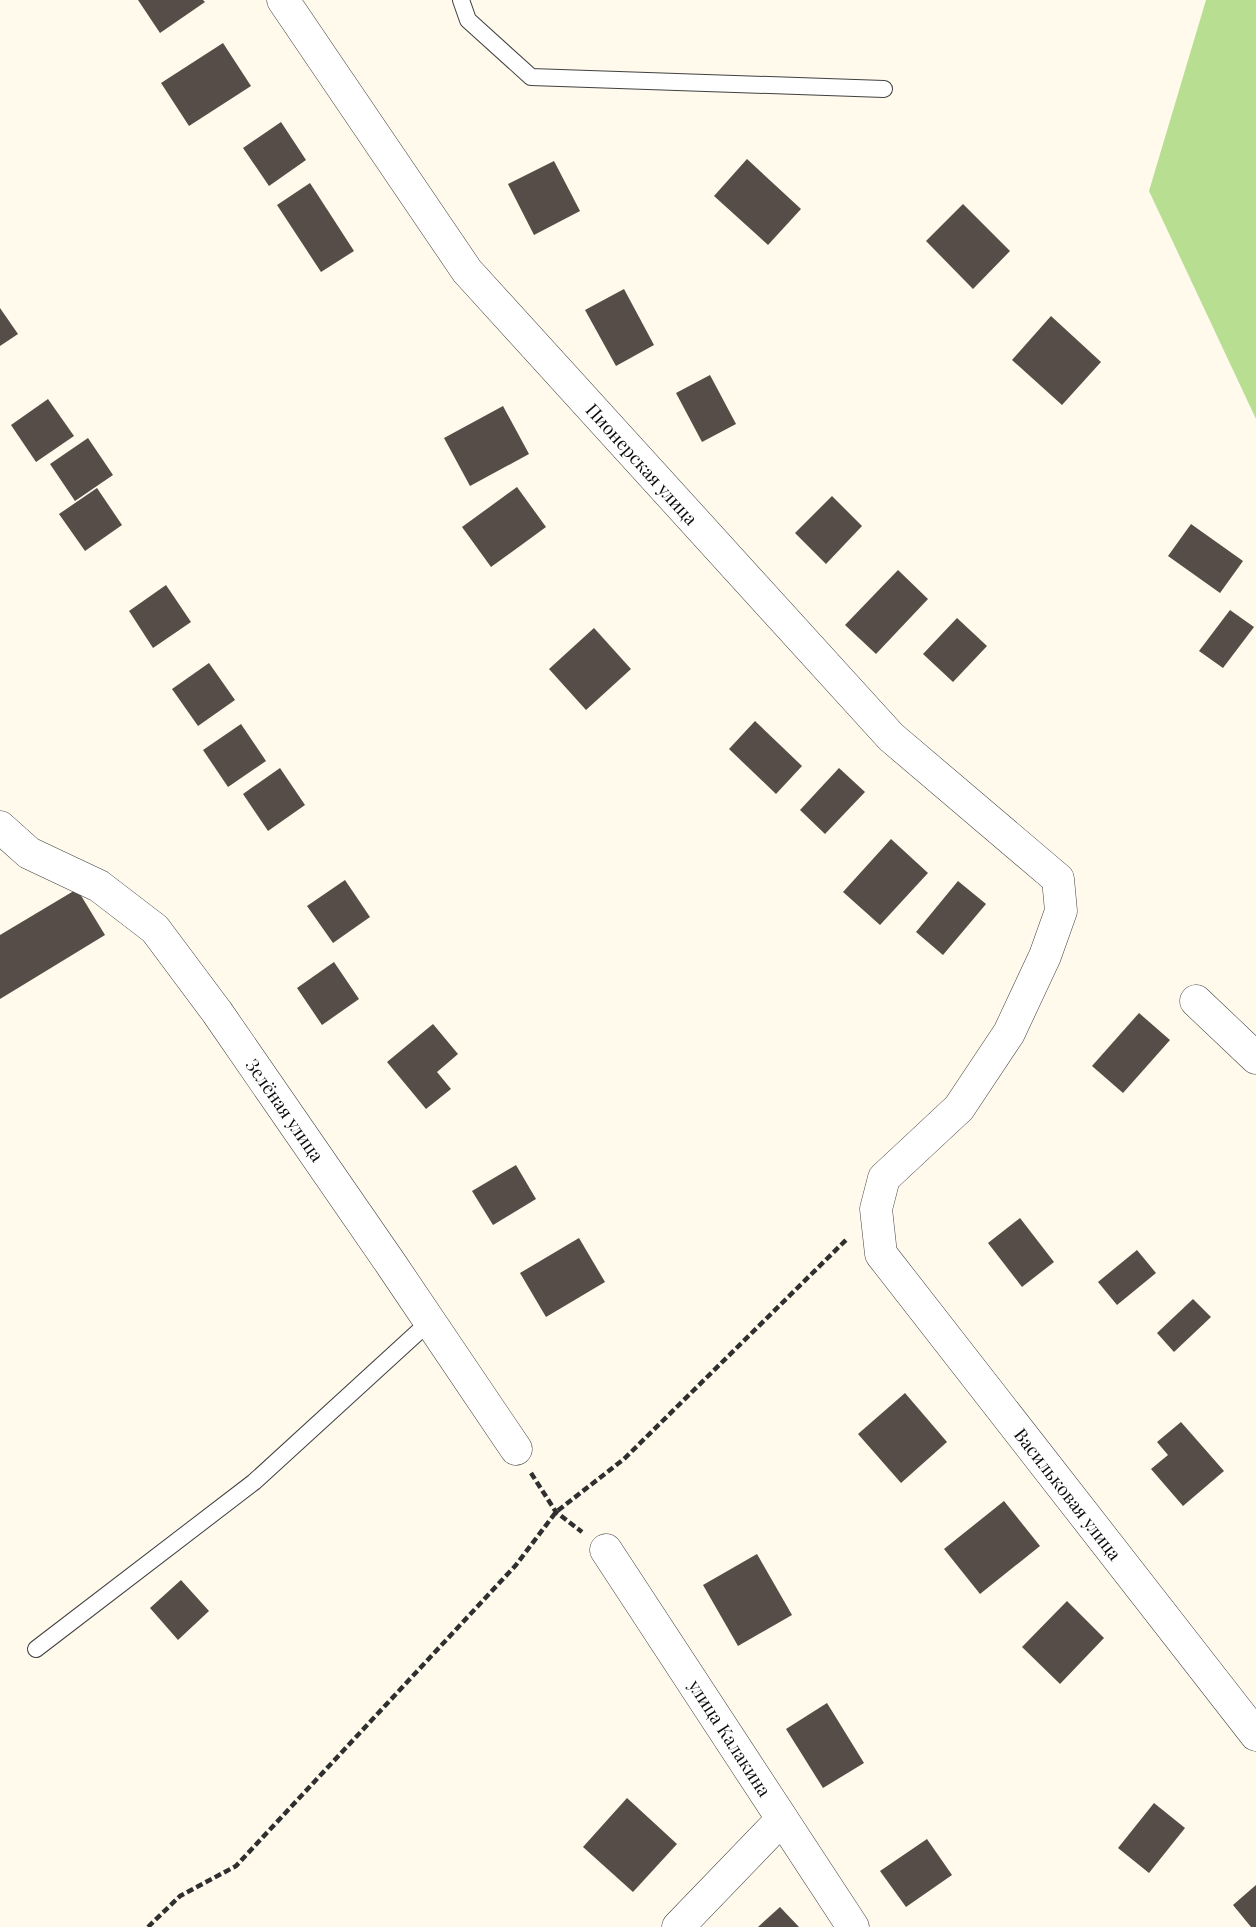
<svg xmlns="http://www.w3.org/2000/svg" width="1256" height="1927" font-family="'Playfair Display',serif">
<rect width="100%" height="100%" fill="#fffaec"/>
<path fill="#b8de91" d="M 1206,0 L 1256,0 L 1256,419 L 1149,191 Z"/>
<g fill="#564d48">
<path d="M 138,0 L 203,0 L 205,2 L 160,33 Z"/>
<path d="M 223,43 L 251,86 L 189,126 L 161,83 Z"/>
<path d="M 281,122 L 306,160 L 269,186 L 243,148 Z"/>
<path d="M 747,159 L 801,209 L 768,245 L 714,196 Z"/>
<path d="M 554,161 L 580,211 L 534,235 L 508,184 Z"/>
<path d="M 310,183 L 354,251 L 321,272 L 277,205 Z"/>
<path d="M 963,204 L 1010,251 L 973,289 L 926,241 Z"/>
<path d="M 624,289 L 654,345 L 616,366 L 585,310 Z"/>
<path d="M 0,308 L 18,334 L 0,346 Z"/>
<path d="M 1051,316 L 1101,362 L 1062,405 L 1012,360 Z"/>
<path d="M 710,375 L 736,424 L 702,442 L 676,393 Z"/>
<path d="M 48,399 L 74,436 L 36,462 L 11,425 Z"/>
<path d="M 503,406 L 529,454 L 470,486 L 444,438 Z"/>
<path d="M 88,438 L 113,475 L 75,501 L 50,464 Z"/>
<path d="M 517,487 L 546,527 L 491,567 L 462,527 Z"/>
<path d="M 97,488 L 122,525 L 85,551 L 59,514 Z"/>
<path d="M 832,496 L 862,526 L 826,564 L 795,533 Z"/>
<path d="M 1191,524 L 1243,561 L 1220,593 L 1168,556 Z"/>
<path d="M 898,570 L 928,599 L 876,654 L 845,625 Z"/>
<path d="M 166,585 L 191,622 L 153,648 L 129,611 Z"/>
<path d="M 1230,610 L 1254,627 L 1223,668 L 1199,651 Z"/>
<path d="M 957,618 L 987,646 L 953,682 L 923,654 Z"/>
<path d="M 594,628 L 631,669 L 586,710 L 549,669 Z"/>
<path d="M 209,663 L 235,700 L 198,726 L 172,689 Z"/>
<path d="M 755,721 L 802,766 L 776,794 L 729,749 Z"/>
<path d="M 241,724 L 266,761 L 228,787 L 203,750 Z"/>
<path d="M 280,768 L 305,805 L 268,831 L 243,794 Z"/>
<path d="M 839,768 L 865,792 L 825,834 L 800,810 Z"/>
<path d="M 891,839 L 928,873 L 880,925 L 843,892 Z"/>
<path d="M 345,880 L 370,917 L 333,943 L 307,906 Z"/>
<path d="M 958,881 L 986,904 L 943,955 L 916,932 Z"/>
<path d="M 77,889 L 105,935 L 0,999 L 0,935 Z"/>
<path d="M 334,962 L 359,999 L 322,1025 L 297,988 Z"/>
<path d="M 1139,1013 L 1170,1040 L 1123,1093 L 1092,1066 Z"/>
<path d="M 433,1024 L 458,1054 L 437,1072 L 451,1089 L 426,1109 L 387,1062 Z"/>
<path d="M 516,1165 L 536,1199 L 493,1225 L 472,1191 Z"/>
<path d="M 1020,1218 L 1054,1262 L 1022,1287 L 988,1243 Z"/>
<path d="M 579,1238 L 605,1282 L 546,1317 L 520,1273 Z"/>
<path d="M 1137,1250 L 1156,1273 L 1117,1305 L 1098,1282 Z"/>
<path d="M 1193,1299 L 1211,1317 L 1174,1352 L 1157,1333 Z"/>
<path d="M 905,1393 L 947,1442 L 901,1483 L 858,1434 Z"/>
<path d="M 1181,1422 L 1224,1471 L 1183,1506 L 1151,1469 L 1168,1455 L 1157,1442 Z"/>
<path d="M 1004,1501 L 1040,1546 L 980,1594 L 944,1549 Z"/>
<path d="M 757,1554 L 792,1615 L 738,1646 L 703,1585 Z"/>
<path d="M 181,1580 L 209,1611 L 178,1640 L 150,1608 Z"/>
<path d="M 1067,1601 L 1104,1638 L 1060,1684 L 1022,1647 Z"/>
<path d="M 827,1703 L 864,1763 L 823,1788 L 786,1729 Z"/>
<path d="M 627,1798 L 677,1844 L 633,1892 L 583,1847 Z"/>
<path d="M 1154,1803 L 1185,1828 L 1149,1873 L 1118,1848 Z"/>
<path d="M 927,1839 L 952,1875 L 906,1907 L 880,1871 Z"/>
<path d="M 1256,1885 L 1256,1927 L 1251,1927 L 1233,1905 Z"/>
<path d="M 780,1907 L 799,1927 L 758,1927 Z"/>
</g>
<g fill="none" stroke-linecap="round" stroke-linejoin="round">
<defs>
<g id="lane">
<path d="M 461,0 L 468,20 L 531,77 L 884,89"/>
<path d="M 36,1649 L 254,1482 L 429,1322"/>
</g>
<g id="street">
<path d="M 283,0 L 467,271 L 891,737 L 1058,879 L 1061,911 L 1045,956 L 1009,1033 L 959,1108 L 884,1178 L 876,1209 L 881,1254 L 1256,1735"/>
<path d="M 0,827 L 29,853 L 99,886 L 155,929 L 217,1012 L 391,1264 L 516,1449"/>
<path d="M 1196,1001 L 1256,1058"/>
<path d="M 606,1550 L 853,1927"/>
<path d="M 678,1927 L 782,1819"/>
</g>
</defs>
<use href="#lane" stroke="#404040" stroke-width="18"/>
<use href="#street" stroke="#404040" stroke-width="33"/>
<g stroke="#2f2f2f" stroke-width="4.5" stroke-dasharray="7 3.5" stroke-linecap="butt">
<path d="M 531,1473 L 556,1512 L 582,1532"/>
<path d="M 148,1927 L 180,1896 L 236,1866 L 516,1565 L 556,1512 L 624,1459 L 848,1238"/>
</g>
<use href="#lane" stroke="#fff" stroke-width="16"/>
<use href="#street" stroke="#fff" stroke-width="32"/>
</g>
<g text-anchor="middle" dominant-baseline="central" stroke-width="7" stroke-linejoin="round" paint-order="stroke">
<g font-size="18" fill="#0d0d0d" stroke="#fff">
<text transform="translate(642 464) rotate(48)">Пионерская улица</text>
<text transform="translate(285 1110) rotate(55)">Зелёная улица</text>
<text transform="translate(1068 1494) rotate(52)">Васильковая улица</text>
<text transform="translate(730 1738) rotate(57)">улица Калакина</text>
</g>
</g>
</svg>
